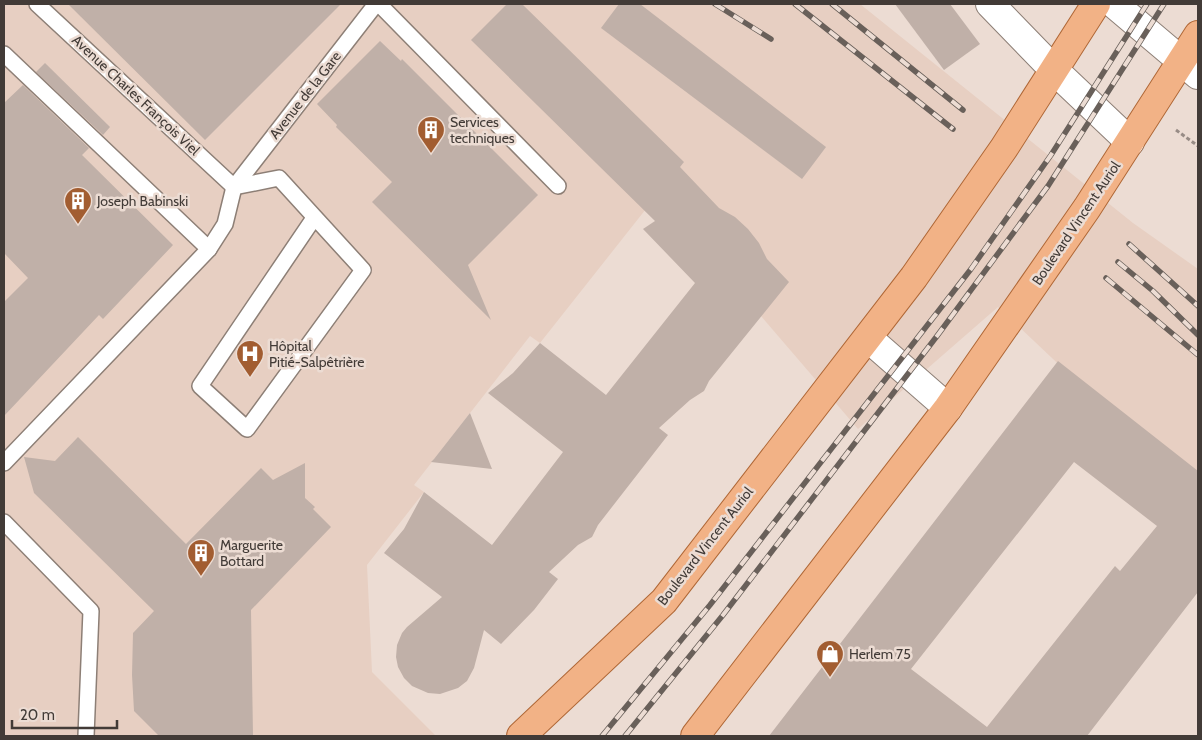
<svg xmlns="http://www.w3.org/2000/svg" width="1202" height="740" font-family="Cabin,sans-serif">
<rect width="100%" height="100%" fill="#ecdcd3"/>
<path fill="#e7cfc2" d="M 4,4 L 860,4 L 1133,223 L 1198,269 L 1198,496 L 998,307 L 858,429 L 657,195 L 540,343 L 530,336 L 414,485 L 424,492 L 367,565 L 372,672 L 436,736 L 4,736 Z"/>
<g fill="#c0b0a8" fill-rule="evenodd">
<path d="M 68,4 L 341,4 L 205,140 Z"/>
<path d="M 507,4 L 522,4 L 684,162 L 680,167 L 719,208 L 735,217 L 748,229 L 759,243 L 767,259 L 789,282 L 709,381 L 704,391 L 690,400 L 659,428 L 668,435 L 598,525 L 592,537 L 578,545 L 549,572 L 558,579 L 534,610 L 501,644 L 484,630 L 474,668 L 467,681 L 458,688 L 440,694 L 428,693 L 412,686 L 404,678 L 398,667 L 396,657 L 397,645 L 402,633 L 407,627 L 442,597 L 384,553 L 404,529 L 424,492 L 492,545 L 563,452 L 488,393 L 513,373 L 540,343 L 606,395 L 695,283 L 643,229 L 655,221 L 471,40 Z"/>
<path d="M 619,4 L 640,4 L 826,147 L 802,179 L 601,28 Z"/>
<path d="M 895,4 L 950,4 L 980,44 L 944,70 Z"/>
<path d="M 380,41 L 401,61 L 402,59 L 538,195 L 468,265 L 491,320 L 372,202 L 392,182 L 336,127 L 337,125 L 317,104 Z"/>
<path d="M 45,63 L 110,127 L 103,135 L 36,72 Z"/>
<path d="M 23,85 L 89,148 L 82,155 L 173,245 L 103,319 L 99,315 L 4,416 L 4,302 L 28,278 L 4,253 L 4,103 Z"/>
<path d="M 1058,361 L 1198,471 L 1198,592 L 1087,736 L 769,736 ZM 1074,462 L 1157,526 L 1120,571 L 1115,566 L 987,727 L 911,669 Z"/>
<path d="M 470,413 L 492,469 L 431,462 L 434,459 Z"/>
<path d="M 78,437 L 186,544 L 261,468 L 273,480 L 305,463 L 305,498 L 315,507 L 313,509 L 331,527 L 251,610 L 253,736 L 159,736 L 134,711 L 132,675 L 133,633 L 154,611 L 34,493 L 24,457 L 55,461 Z"/>
</g>
<g fill="none" stroke-linecap="round" stroke-linejoin="round">
<defs>
<g id="service">
<path d="M 37,4 L 234,187"/>
<path d="M 379,4 L 558,186"/>
<path d="M 4,54 L 209,249"/>
<path d="M 234,187 L 279,178 L 363,270 L 247,429 L 200,386 L 314,218"/>
<path d="M 4,463 L 209,249 L 225,224 L 234,187 L 376,4"/>
<path d="M 4,522 L 91,611 L 86,736"/>
</g>
<path id="minor" d="M 868,338 L 948,408"/>
<g id="tertiary">
<path d="M 990,4 L 1053,69 L 1130,142"/>
<path d="M 1114,4 L 1198,75"/>
</g>
<g id="primary">
<path d="M 521,736 L 664,601 L 914,277 L 1004,148 L 1096,4"/>
<path d="M 695,736 L 948,408 L 1087,208 L 1198,35"/>
</g>
</defs>
<use href="#service" stroke="#8d7f76" stroke-width="18"/>
<use href="#minor" stroke="#8d7f76" stroke-width="30"/>
<use href="#tertiary" stroke="#8d7f76" stroke-width="30"/>
<use href="#primary" stroke="#af6736" stroke-width="30"/>
<path stroke="#988c86" stroke-width="3" stroke-dasharray="4 2.5" stroke-linecap="butt" d="M 1176,130 L 1198,146"/>
<use href="#service" stroke="#fff" stroke-width="15"/>
<use href="#minor" stroke="#fff" stroke-width="28"/>
<use href="#tertiary" stroke="#fff" stroke-width="28"/>
<use href="#primary" stroke="#f2b286" stroke-width="28"/>
<defs>
<g id="rail">
<path d="M 715,4 L 771,39"/>
<path d="M 795,4 L 953,129"/>
<path d="M 832,4 L 963,110"/>
<path d="M 1129,244 L 1198,306"/>
<path d="M 1118,262 L 1153,291 L 1198,335"/>
<path d="M 1106,278 L 1198,355"/>
<path d="M 602,736 L 710,605 L 971,269 L 1051,155 L 1147,4"/>
<path d="M 625,736 L 723,615 L 937,336 L 1048,186 L 1164,4"/>
</g>
</defs>
<use href="#rail" stroke="#69605a" stroke-width="5.5"/>
<use href="#rail" stroke="#ecdcd3" stroke-width="4" stroke-dasharray="11" stroke-linecap="butt"/>
</g>
<defs>
<symbol id="building-pin" viewBox="-11 -11 22 30"><path d="M0 17L-7.5 6A9.5 9.5 0 1 1 7.5 6Z" fill="#a25d31" stroke="#ecdcd3"/><path d="M-4-6H4V6H1V3H-1V6H-4ZM-2.5-4.3h1.7v1.8h-1.7ZM.8-4.3h1.7v1.8H.8ZM-2.5-1h1.7V.8h-1.7ZM.8-1h1.7V.8H.8Z" fill="#fff"/></symbol>
<symbol id="hospital-pin" viewBox="-11 -11 22 30"><path d="M0 17L-7.5 6A9.5 9.5 0 1 1 7.5 6Z" fill="#a25d31" stroke="#ecdcd3"/><path d="M-5-5h3v3.5h4V-5h3V5h-3V1.5h-4V5h-3Z" fill="#fff"/></symbol>
<symbol id="shop-pin" viewBox="-11 -11 22 30"><path d="M0 17L-7.5 6A9.5 9.5 0 1 1 7.5 6Z" fill="#a25d31" stroke="#ecdcd3"/><path d="M-5-2.5h2.3a2.7 3.5 0 0 1 5.4 0H5L5.5 6h-11ZM-1.5-2.5h3a1.5 2.3 0 0 0-3 0Z" fill="#fff"/></symbol>
</defs>
<g fill-rule="evenodd">
<use href="#building-pin" x="415" y="114" width="32" height="43"/>
<use href="#building-pin" x="62" y="185" width="32" height="43"/>
<use href="#hospital-pin" x="234" y="338" width="32" height="43"/>
<use href="#building-pin" x="185" y="537" width="32" height="43"/>
<use href="#shop-pin" x="814" y="638" width="32" height="43"/>
</g>
<g text-anchor="middle" dominant-baseline="central" stroke-width="5" stroke-linejoin="round" paint-order="stroke">
<g font-size="14" fill="#423b37" stroke="#ecdcd3">
<text transform="translate(136 95) rotate(43)">Avenue Charles François Viel</text>
<text transform="translate(305 95) rotate(-52)">Avenue de la Gare</text>
<text transform="translate(1076 223) rotate(-56)">Boulevard Vincent Auriol</text>
<text transform="translate(705 546) rotate(-52)">Boulevard Vincent Auriol</text>
</g>
<g font-size="14" fill="#423b37" stroke="#ecdcd3" text-anchor="start">
<text x="450" y="122">Services<tspan x="450" dy="16">techniques</tspan></text>
<text x="97" y="201">Joseph Babinski</text>
<text x="269" y="346">Hôpital<tspan x="269" dy="16">Pitié-Salpêtrière</tspan></text>
<text x="220" y="545">Marguerite<tspan x="220" dy="16">Bottard</tspan></text>
<text x="849" y="654">Herlem 75</text>
</g>
</g>
<rect width="1202" height="740" fill="none" stroke="#423b37" stroke-width="10"/>
<path d="M12 720v8h105v-8" fill="none" stroke="#423b37" stroke-width="2.5"/>
<text x="20" y="720" font-size="15" fill="#423b37" stroke="#ecdcd3" stroke-width="4" paint-order="stroke">20 m</text>
</svg>
